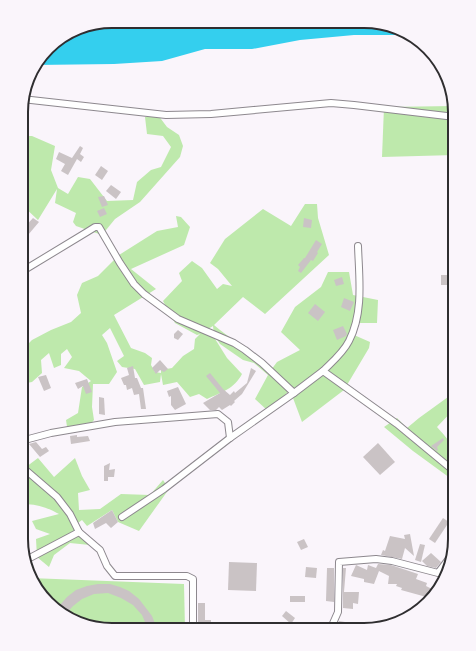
<svg xmlns="http://www.w3.org/2000/svg" width="476" height="651" font-family="Lato,sans-serif">
<rect width="100%" height="100%" fill="#faf5fb"/>
<g fill="#bee9ac">
<path d="M 454,106 L 455,112 L 455,155 L 382,157 L 384,107 Z"/>
<path d="M 158,115 L 167,127 L 179,135 L 183,146 L 180,157 L 140,202 L 115,219 L 102,235 L 76,226 L 73,222 L 76,213 L 55,203 L 57,189 L 38,220 L 22,205 L 22,136 L 32,136 L 55,146 L 51,170 L 58,188 L 68,194 L 78,177 L 90,179 L 107,201 L 133,200 L 137,182 L 151,170 L 161,167 L 171,147 L 163,136 L 147,134 L 145,117 Z"/>
<path d="M 305,204 L 317,204 L 318,218 L 329,255 L 265,314 L 243,297 L 214,325 C 232,341 257,352 268,374 L 277,362 L 300,350 L 281,332 L 295,307 L 321,287 L 328,272 L 349,272 L 353,295 L 378,300 L 377,323 L 357,323 L 354,335 L 370,342 L 369,348 L 344,390 L 302,422 L 290,390 L 268,411 L 255,399 L 268,375 L 254,363 L 243,360 L 220,344 L 214,335 L 213,326 L 203,332 L 212,334 L 227,358 L 242,374 C 234,389 222,392 207,399 L 199,394 L 190,397 L 177,382 L 163,385 L 161,374 L 160,382 L 144,385 L 135,369 L 122,367 L 117,361 L 124,356 L 110,328 L 102,335 L 107,343 L 117,372 L 109,384 L 93,384 L 92,407 L 94,420 L 85,430 L 68,433 L 66,420 L 78,413 L 82,387 L 91,381 L 79,371 L 64,368 L 72,357 L 67,349 L 61,354 L 61,365 L 54,368 L 49,353 L 41,360 L 42,373 L 32,382 L 21,384 L 21,351 L 32,340 L 51,330 L 71,322 L 81,313 L 77,295 L 82,283 L 98,276 L 119,255 L 157,231 L 178,227 L 176,216 L 181,217 L 190,227 L 184,245 L 131,269 L 156,289 L 114,315 L 131,348 L 145,353 L 152,358 L 151,365 L 155,372 L 161,373 L 161,370 L 172,368 L 183,356 L 194,349 L 195,339 L 200,334 L 197,335 L 175,323 L 163,301 L 182,281 L 179,273 L 192,261 L 202,268 L 217,289 L 223,284 L 232,286 L 218,269 L 210,263 L 225,239 L 263,209 L 291,226 Z"/>
<path d="M 455,369 L 455,408 L 437,427 C 454,446 459,452 450,478 L 413,451 L 384,427 L 397,418 L 407,428 L 419,418 L 448,397 Z"/>
<path d="M 21,450 L 22,470 L 38,458 L 54,477 L 75,458 L 82,476 L 90,490 L 78,493 L 79,510 L 100,509 L 121,494 L 150,495 L 163,480 L 169,489 L 139,531 L 118,522 L 112,510 L 87,526 L 82,520 L 74,526 L 90,545 L 70,543 L 54,555 L 49,567 L 37,557 L 36,539 L 50,534 L 36,529 L 32,521 L 59,514 C 48,508 33,502 21,505 Z"/>
<path d="M 30,578 L 184,584 L 185,629 L 100,629 L 57,611 Z"/>
</g>
<path fill="#34cfee" d="M 376,22 L 408,35 L 354,35 L 300,40 L 252,49 L 205,49 L 162,61 L 114,64 L 35,65 L 52,43 L 83,26 Z"/>
<g fill="#cac3c5">
<path d="M 80,146 L 83,148 L 80,154 L 84,157 L 81,162 L 77,159 L 68,175 L 61,171 L 65,164 L 56,159 L 59,152 L 72,158 Z"/>
<path d="M 101,166 L 108,171 L 102,180 L 95,175 Z"/>
<path d="M 111,185 L 121,192 L 116,199 L 106,191 Z"/>
<path d="M 104,196 L 108,205 L 102,207 L 98,197 Z"/>
<path d="M 104,208 L 107,214 L 100,217 L 97,211 Z"/>
<path d="M 33,218 L 39,222 L 28,235 L 22,230 Z"/>
<path d="M 304,218 L 312,220 L 311,228 L 303,227 Z"/>
<path d="M 316,240 L 322,244 L 317,252 L 318,253 L 313,261 L 311,260 L 301,273 L 298,271 L 300,267 L 298,265 L 304,258 L 305,258 Z"/>
<path d="M 441,275 L 452,275 L 451,285 L 441,285 Z"/>
<path d="M 342,277 L 344,284 L 336,286 L 334,280 Z"/>
<path d="M 344,298 L 354,302 L 350,311 L 341,307 Z"/>
<path d="M 315,304 L 325,312 L 318,321 L 308,313 Z"/>
<path d="M 343,326 L 347,334 L 346,336 L 337,340 L 333,330 Z"/>
<path d="M 178,330 L 183,334 L 178,340 L 174,338 L 174,334 Z"/>
<path d="M 160,360 L 168,369 L 164,372 L 160,370 L 156,374 L 152,368 Z"/>
<path d="M 133,366 L 135,378 L 137,378 L 141,388 L 143,388 L 146,409 L 141,409 L 139,394 L 134,395 L 132,388 L 127,390 L 126,385 L 124,385 L 121,378 L 129,375 L 127,368 Z"/>
<path d="M 251,368 L 256,371 L 242,394 L 234,401 L 235,402 L 231,406 L 230,405 L 222,410 L 219,407 L 216,410 L 210,410 L 203,403 L 220,393 L 206,376 L 210,373 L 223,389 L 230,395 L 234,391 L 235,393 L 247,383 Z"/>
<path d="M 46,375 L 51,388 L 44,391 L 38,377 Z"/>
<path d="M 87,379 L 92,392 L 86,394 L 83,386 L 78,389 L 75,383 Z"/>
<path d="M 178,387 L 186,404 L 175,410 L 171,405 L 171,396 L 169,397 L 167,391 Z"/>
<path d="M 99,397 L 104,398 L 105,415 L 99,414 Z"/>
<path d="M 77,435 L 77,437 L 88,436 L 90,441 L 71,444 L 70,436 Z"/>
<path d="M 443,438 L 444,440 L 437,447 L 438,450 L 437,451 L 431,446 Z"/>
<path d="M 36,442 L 42,449 L 46,447 L 49,451 L 40,457 L 29,444 Z"/>
<path d="M 378,443 L 395,462 L 380,475 L 363,457 Z"/>
<path d="M 110,463 L 109,470 L 115,469 L 114,477 L 108,477 L 108,481 L 104,481 L 104,466 Z"/>
<path d="M 112,510 L 118,522 L 111,528 L 106,523 L 95,529 L 93,523 Z"/>
<path d="M 443,518 L 449,522 L 435,543 L 429,539 Z"/>
<path d="M 410,534 L 414,556 L 405,548 L 402,559 L 381,555 L 383,550 L 385,551 L 390,536 L 405,539 L 404,535 Z"/>
<path d="M 304,539 L 308,547 L 301,550 L 297,542 Z"/>
<path d="M 420,544 L 425,545 L 421,562 L 415,560 Z"/>
<path d="M 431,553 L 441,562 L 436,568 L 427,566 L 422,561 Z"/>
<path d="M 229,562 L 257,563 L 256,591 L 228,590 Z"/>
<path d="M 378,564 L 391,565 L 418,574 L 416,579 L 427,583 L 426,586 L 434,590 L 431,597 L 430,598 L 401,590 L 402,588 L 396,586 L 397,584 L 388,584 L 389,576 L 379,571 L 374,584 L 364,582 L 364,579 L 351,576 L 356,565 L 367,570 L 368,565 L 376,568 Z"/>
<path d="M 306,567 L 317,568 L 316,578 L 305,577 Z"/>
<path d="M 327,568 L 334,568 L 334,602 L 326,601 Z"/>
<path d="M 343,568 L 346,568 L 344,592 L 359,592 L 358,604 L 353,603 L 353,609 L 343,608 Z"/>
<path d="M 98,584 L 110,584 L 120,587 L 129,591 L 139,599 L 152,616 L 157,629 L 148,629 L 142,615 L 133,605 L 121,598 L 108,593 L 94,594 L 82,599 L 73,606 L 65,615 L 61,613 L 60,605 L 67,597 L 76,590 L 87,586 Z"/>
<rect x="290" y="596" width="15" height="6"/>
<path d="M 198,603 L 205,603 L 205,620 L 211,620 L 211,629 L 198,629 Z"/>
<path d="M 286,611 L 295,618 L 291,624 L 282,616 Z"/>
<path d="M 339,621 L 345,622 L 345,630 L 335,630 Z"/>
</g>
<g fill="none" stroke-linecap="round" stroke-linejoin="round">
<defs>
<g id="street">
<path d="M 22,99 L 166,115 L 211,114 L 331,103 L 354,105 L 455,117"/>
<path d="M 21,272 L 87,232 L 95,227 L 99,227 L 120,263 L 134,284 L 144,294 L 178,319 L 234,343 L 245,350 L 262,363 L 294,393"/>
<path d="M 323,371 C 332,362 343,353 349,341 C 364,312 359,277 358,246"/>
<path d="M 21,441 L 51,433 L 115,422 L 218,414 L 228,422 L 230,438 L 294,393 L 323,371 L 397,424 L 455,472"/>
<path d="M 21,466 L 57,497 L 70,514 L 79,532 L 100,550 L 107,566 L 115,576 L 187,576 L 193,579 L 193,630"/>
<path d="M 122,517 L 164,489 L 230,438"/>
<path d="M 26,560 L 79,532"/>
<path d="M 330,630 L 338,612 L 339,562 L 376,559 L 392,561 L 438,573 L 451,556"/>
</g>
</defs>
<use href="#street" stroke="#8d888e" stroke-width="8"/>
<use href="#street" stroke="#fff" stroke-width="6"/>
</g>
<path d="M0 0H476V651H0ZM112 28H364A84 84 0 0 1 448 112V539A84 84 0 0 1 364 623H112A84 84 0 0 1 28 539V112A84 84 0 0 1 112 28Z" fill="#faf5fb" fill-rule="evenodd"/>
<path fill="none" stroke="#2f2e30" stroke-width="2" d="M112 28H364A84 84 0 0 1 448 112V539A84 84 0 0 1 364 623H112A84 84 0 0 1 28 539V112A84 84 0 0 1 112 28Z"/>
</svg>
